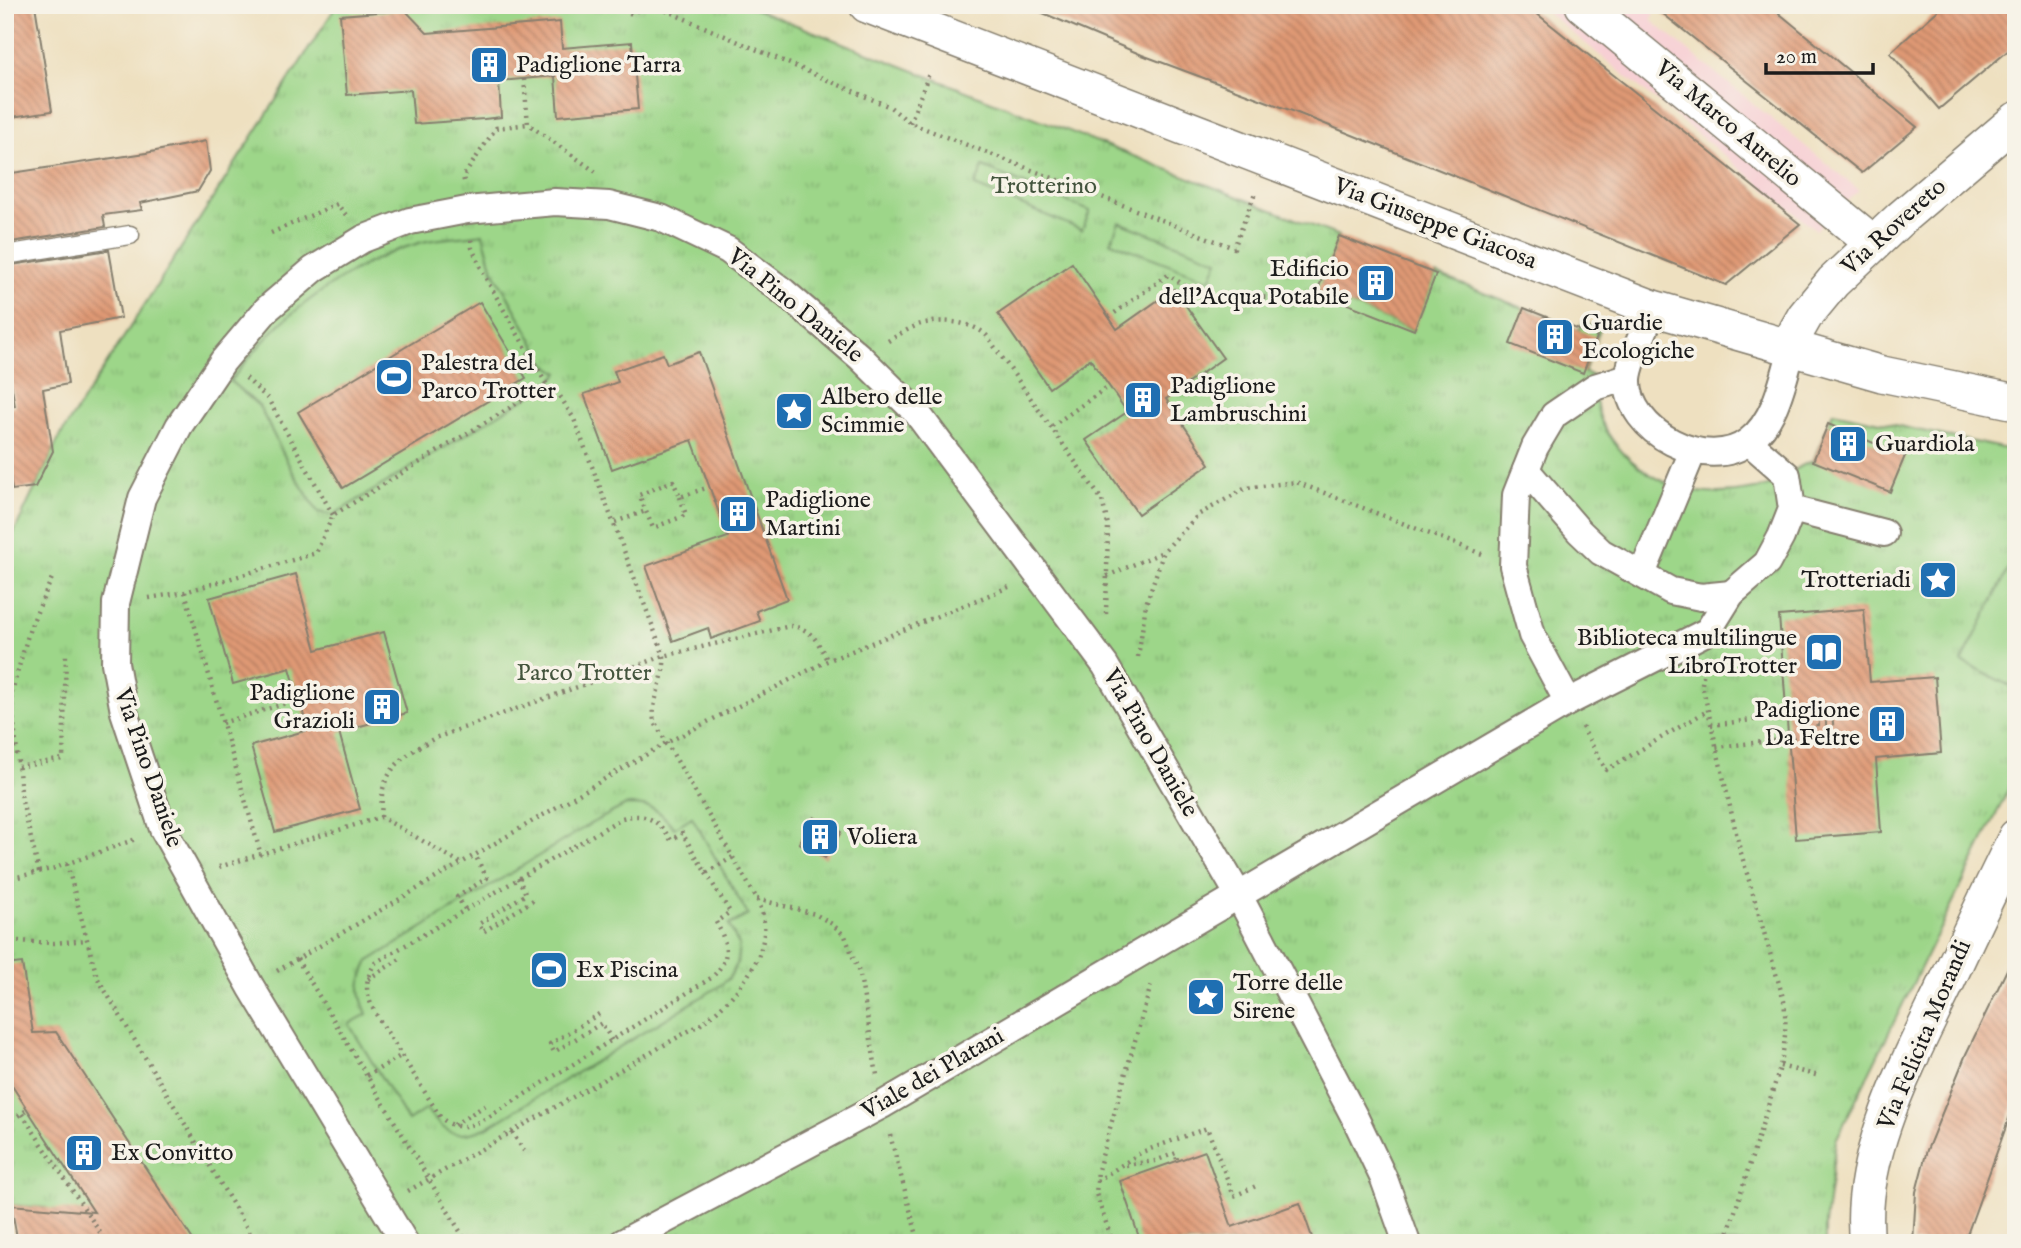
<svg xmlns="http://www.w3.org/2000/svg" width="2021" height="1248" font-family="'IM FELL English',serif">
<defs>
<pattern id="park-tufts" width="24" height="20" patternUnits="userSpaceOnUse" patternTransform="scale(1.75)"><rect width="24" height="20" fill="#9dd689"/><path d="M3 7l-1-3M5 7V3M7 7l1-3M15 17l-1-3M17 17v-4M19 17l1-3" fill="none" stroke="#87b776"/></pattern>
<pattern id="building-back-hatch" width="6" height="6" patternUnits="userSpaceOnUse" patternTransform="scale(1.75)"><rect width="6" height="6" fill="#df9975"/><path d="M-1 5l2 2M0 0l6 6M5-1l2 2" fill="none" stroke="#b47c5f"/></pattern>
</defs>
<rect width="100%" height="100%" fill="#f7f3e8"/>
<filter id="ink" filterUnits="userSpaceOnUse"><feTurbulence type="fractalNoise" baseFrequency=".0143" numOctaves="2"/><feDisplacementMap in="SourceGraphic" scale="14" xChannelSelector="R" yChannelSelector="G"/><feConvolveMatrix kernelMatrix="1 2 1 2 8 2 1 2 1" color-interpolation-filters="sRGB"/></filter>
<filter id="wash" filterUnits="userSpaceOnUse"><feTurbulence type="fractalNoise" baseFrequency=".00686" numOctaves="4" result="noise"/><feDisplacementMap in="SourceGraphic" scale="28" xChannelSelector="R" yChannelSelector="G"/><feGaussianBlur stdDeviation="1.57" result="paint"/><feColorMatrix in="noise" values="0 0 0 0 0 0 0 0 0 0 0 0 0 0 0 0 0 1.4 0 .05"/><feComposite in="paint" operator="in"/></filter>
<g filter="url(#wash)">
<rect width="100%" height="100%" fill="#eee0c0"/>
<path fill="#f7cfd4" d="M 1538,5 L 1657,5 L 1654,9 L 1652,21 L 1859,190 L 1816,230 Z"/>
<path fill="url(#park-tufts)" stroke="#5c7952" stroke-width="2" d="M 337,5 L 745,5 L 1339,236 L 1318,292 L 1413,330 L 1436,274 L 1579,330 L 1583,322 L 1600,329 L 1584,372 L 1594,377 C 1595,391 1595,406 1601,420 C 1618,460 1664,490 1707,493 C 1724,494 1745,491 1761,488 C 1780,485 1794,466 1813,461 L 1833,412 L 2016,451 L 2016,774 L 1836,1140 L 1825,1224 L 1825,1243 L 84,1243 L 47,1208 L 11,1205 L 5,1165 L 5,551 L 59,438 Z"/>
<g fill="#9dd689" stroke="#5c7952" stroke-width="2">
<path d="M 983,167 L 1090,211 L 1082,230 L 975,186 Z"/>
<path d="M 1119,222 L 1218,260 L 1210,280 L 1111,242 Z"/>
<path d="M 483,234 L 493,270 L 546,364 L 559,373 L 547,385 L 333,515 L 318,512 L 291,469 L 259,406 L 230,381 C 248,360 266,335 288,317 C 325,286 372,256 419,243 C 440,237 461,238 483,234 Z"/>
<path d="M 2014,558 L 2016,558 L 2016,689 L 1962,662 Z"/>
<path d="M 626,805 C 652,805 658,808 674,828 L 692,817 L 748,915 L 729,925 L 739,945 L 737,964 L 729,978 L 718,987 L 486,1128 C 456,1141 444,1133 426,1109 L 408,1121 L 349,1024 L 367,1014 C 357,991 358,984 369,961 L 590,824 Z"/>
</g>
<g id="blocks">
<g fill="url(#building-back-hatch)">
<path d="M 5,5 L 35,5 L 52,111 L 5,118 Z"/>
<path d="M 1024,5 L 1526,5 L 1800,224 L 1726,285 L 1295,112 L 1142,55 Z"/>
<path d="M 1652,5 L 1769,5 L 1917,127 L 1862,173 Z"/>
<path d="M 1944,5 L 2016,5 L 2016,44 L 1939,109 L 1890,53 Z"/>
<path d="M 405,10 L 427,33 L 560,22 L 562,48 L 632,42 L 638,109 L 558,116 L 555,76 L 499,81 L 501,117 L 484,119 L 414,124 L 411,90 L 347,95 L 340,15 Z"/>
<path d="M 206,141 L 210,171 L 198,191 L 140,203 L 142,210 L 103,215 L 105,227 L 5,243 L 5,174 L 146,153 Z"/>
<path d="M 1339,236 L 1436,274 L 1414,330 L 1317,292 Z"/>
<path d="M 109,250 L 121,318 L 60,330 L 68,384 L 43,389 L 53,451 L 35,487 L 12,490 L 5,447 L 5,407 L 15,406 L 5,349 L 5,266 Z"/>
<path d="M 1072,263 L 1117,329 L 1174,289 L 1223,358 L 1166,399 L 1210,464 L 1138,514 L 1086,440 L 1127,412 L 1090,359 L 1049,388 L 998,314 Z"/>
<path d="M 480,302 L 526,378 L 343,488 L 298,412 Z"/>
<path d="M 1524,308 L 1597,337 L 1583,373 L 1510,344 Z"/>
<path d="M 699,352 L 787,599 L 756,611 L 760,621 L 711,639 L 708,628 L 673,641 L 646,566 L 728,537 L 692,440 L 612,469 L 584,394 L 618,382 L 614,371 L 663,354 L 667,364 Z"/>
<path d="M 1828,424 L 1905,456 L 1890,492 L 1813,461 Z"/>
<path d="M 296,574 L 316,650 L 384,632 L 407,713 L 339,732 L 360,809 L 275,832 L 251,746 L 308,730 L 290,668 L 233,684 L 209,598 Z"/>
<path d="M 1864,609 L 1870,682 L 1935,677 L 1941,753 L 1876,759 L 1881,832 L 1796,839 L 1779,616 Z"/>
<path d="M 814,817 L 841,832 L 825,858 L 799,843 Z"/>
<path d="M 2016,951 L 2016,1099 L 1964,1243 L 1913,1243 L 1916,1192 L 1927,1150 L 1966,1054 Z"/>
<path d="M 22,963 L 33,1033 L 56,1032 L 195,1243 L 18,1243 L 11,1205 L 94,1212 L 5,1075 L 5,965 Z"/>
<path d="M 1205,1151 L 1232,1227 L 1300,1203 L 1314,1243 L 1141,1243 L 1120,1181 Z"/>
</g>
</g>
</g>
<g filter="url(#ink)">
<use href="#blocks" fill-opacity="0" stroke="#857e6e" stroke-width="2"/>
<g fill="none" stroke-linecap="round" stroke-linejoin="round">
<defs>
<path id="service" d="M 5,255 L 130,235"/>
<g id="pedestrian">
<path d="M 1653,308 C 1647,326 1629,361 1628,379 C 1626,432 1708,474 1749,441 C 1776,420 1783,380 1792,349"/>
<path d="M 1526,470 L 1579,531 L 1601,552 L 1671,591 L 1701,597 L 1731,594"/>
<path d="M 1792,509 L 1884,533"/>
<path d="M 1642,574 L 1693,451"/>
<path d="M 1568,702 L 1532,635 L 1513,566 L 1516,495 L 1535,447 L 1554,415 L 1595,387 L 1628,377"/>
<path d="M 405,1243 L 251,987 L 163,829 L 124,712 L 115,663 L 116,603 L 142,498 L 179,426 L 223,361 L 267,309 L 314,269 L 363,239 L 410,221 L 467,210 L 555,202 L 609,205 L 661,218 L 728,250 L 784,292 L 861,358 L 917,413 L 1105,665 L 1238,894 L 1356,1120 L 1384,1179 L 1407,1243"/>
<path d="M 622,1243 L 882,1105 L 1568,702 L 1708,631 L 1731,594 L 1767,563 L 1781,537 L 1792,509 L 1787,475 L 1749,442"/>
</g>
<g id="minor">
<path d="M 867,5 L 1653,308 L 1882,374 L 2016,402"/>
<path d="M 1583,5 L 1873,243"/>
<path d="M 1792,349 L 1797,330 L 1805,316 L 1833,282 L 1901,218 L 2016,120"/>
<path d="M 1867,1243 C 1856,1158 1909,1061 1945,986 C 1968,936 1992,886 2016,837"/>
</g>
</defs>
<use href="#service" stroke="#857e6e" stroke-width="21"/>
<use href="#pedestrian" stroke="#857e6e" stroke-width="30"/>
<use href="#minor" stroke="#857e6e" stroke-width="38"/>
<g stroke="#857e6e" stroke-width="4.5" stroke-dasharray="2 5" stroke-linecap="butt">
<path d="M 610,5 L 632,14 L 644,5"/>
<path d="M 653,5 L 890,107 L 910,123 L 1234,248 L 1255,193"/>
<path d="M 524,79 L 528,124 L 596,172"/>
<path d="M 910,123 L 930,71"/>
<path d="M 464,181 L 463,177 L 496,128 L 528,124"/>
<path d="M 271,233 L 337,204 L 346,215"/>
<path d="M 1109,317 L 1168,275 L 1208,300 L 1295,296"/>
<path d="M 888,341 C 898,335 908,329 918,325 C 938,318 973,321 987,336 L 1102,500 L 1108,525 L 1106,614"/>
<path d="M 246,378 L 268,399 L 333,515"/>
<path d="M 1052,426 L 1109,386"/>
<path d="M 680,497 L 686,515 L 653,528 L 639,495 L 673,481 L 680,497 L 709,487"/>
<path d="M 615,522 L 646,511"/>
<path d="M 1107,576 L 1163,552"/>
<path d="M 185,592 L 261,855"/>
<path d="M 149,598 L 185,592 L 316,553 L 333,515 L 547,385"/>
<path d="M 1138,657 L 1146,604 L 1164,551 L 1198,515 L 1246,488 L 1296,482 L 1482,554"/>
<path d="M 1704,668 L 1702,684 L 1739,846 L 1784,1001 C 1787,1027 1785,1049 1778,1074 L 1725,1243"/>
<path d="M 222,723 L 299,699"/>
<path d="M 1818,724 L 1835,723"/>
<path d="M 1711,725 L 1817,712 L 1818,736 L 1716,747"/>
<path d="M 1582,727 L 1606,770 L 1707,711"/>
<path d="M 18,767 L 63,759 L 66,654"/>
<path d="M 381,817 C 382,808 381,797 383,789 C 390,763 413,750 435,738 L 664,656 L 790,626 C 812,628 818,642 827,660"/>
<path d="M 67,864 L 97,977 L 256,1243"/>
<path d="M 219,867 L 381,817 L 461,863"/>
<path d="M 39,872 L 22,801 L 11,695 L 30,628 L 52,578"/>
<path d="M 706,873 L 730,912 L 716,922 C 728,945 732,958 711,978 L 487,1118 C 470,1127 457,1131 441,1118 L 374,1011 C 365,991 364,982 375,963 L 622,818 C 646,812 658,820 671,840 L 682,833 L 706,873 L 733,857"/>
<path d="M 518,878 L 526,894 L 479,924 L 483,932 L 535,899"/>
<path d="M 5,880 L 55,868 L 136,839"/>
<path d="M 757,899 L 815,914 L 832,924 L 845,936 L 860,975 L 877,1075"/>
<path d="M 465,909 L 457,897 L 487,878 L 475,855"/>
<path d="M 18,941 L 54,943 L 87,940"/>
<path d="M 297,959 L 467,1243"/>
<path d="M 277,971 L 666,743 L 827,661 L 1009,587"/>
<path d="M 368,979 L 403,957"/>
<path d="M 599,1014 L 550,1044 L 554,1052 L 602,1023 L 612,1041"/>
<path d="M 1780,1066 L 1819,1076"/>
<path d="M 367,1076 L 402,1055"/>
<path d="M 22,1114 L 107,1243"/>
<path d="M 5,1120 L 13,1119 L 27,1110"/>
<path d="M 454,1125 L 489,1103"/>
<path d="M 512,1132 L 524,1151"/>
<path d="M 890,1135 L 919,1243"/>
<path d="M 1126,1165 L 1155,1161 L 1176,1153 L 1177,1161"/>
<path d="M 1097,1181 L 1142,1152 L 1207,1128 L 1234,1196 L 1256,1186"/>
<path d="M 408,1191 L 701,1024 C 737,997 782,946 757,899 L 654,721 C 651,698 666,679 664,656 L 574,419 L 560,396 L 547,385 L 485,277 L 472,248 L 471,238"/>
<path d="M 1113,1243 L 1096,1194 L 1098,1170 L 1151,985"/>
</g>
<use href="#service" stroke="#fff" stroke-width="18"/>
<use href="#pedestrian" stroke="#fff" stroke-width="26"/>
<use href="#minor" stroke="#fff" stroke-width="35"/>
</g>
</g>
<defs>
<symbol id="building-square" viewBox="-11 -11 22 22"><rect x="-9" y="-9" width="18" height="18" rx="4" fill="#1f6fb2" stroke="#f7f3e8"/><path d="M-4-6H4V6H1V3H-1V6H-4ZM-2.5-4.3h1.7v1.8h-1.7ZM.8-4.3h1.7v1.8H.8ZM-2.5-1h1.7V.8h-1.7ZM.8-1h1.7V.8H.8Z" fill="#fff"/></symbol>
<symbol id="stadium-square" viewBox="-11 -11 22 22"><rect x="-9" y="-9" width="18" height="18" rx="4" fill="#1f6fb2" stroke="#f7f3e8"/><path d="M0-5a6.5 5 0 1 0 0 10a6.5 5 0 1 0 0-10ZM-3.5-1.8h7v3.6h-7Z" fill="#fff"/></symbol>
<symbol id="sight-square" viewBox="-11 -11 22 22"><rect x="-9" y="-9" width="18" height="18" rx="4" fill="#1f6fb2" stroke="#f7f3e8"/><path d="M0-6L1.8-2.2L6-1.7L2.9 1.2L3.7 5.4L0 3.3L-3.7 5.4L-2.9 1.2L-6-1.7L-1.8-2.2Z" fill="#fff"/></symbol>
<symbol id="library-square" viewBox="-11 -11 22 22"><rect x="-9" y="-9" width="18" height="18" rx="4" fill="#1f6fb2" stroke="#f7f3e8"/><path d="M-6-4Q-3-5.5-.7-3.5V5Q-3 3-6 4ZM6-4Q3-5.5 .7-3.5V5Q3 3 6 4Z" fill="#fff"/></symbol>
</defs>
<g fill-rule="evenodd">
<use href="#building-square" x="467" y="43" width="44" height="44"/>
<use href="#building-square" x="1354" y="261" width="44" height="44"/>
<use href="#building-square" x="1533" y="315" width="44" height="44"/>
<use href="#stadium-square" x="372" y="355" width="44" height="44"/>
<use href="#building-square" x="1121" y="378" width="44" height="44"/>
<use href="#sight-square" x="772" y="389" width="44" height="44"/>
<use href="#building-square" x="1826" y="422" width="44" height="44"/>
<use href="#building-square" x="716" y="492" width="44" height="44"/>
<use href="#sight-square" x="1916" y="558" width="44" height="44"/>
<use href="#library-square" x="1802" y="630" width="44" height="44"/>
<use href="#building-square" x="360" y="685" width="44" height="44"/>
<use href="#building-square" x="1865" y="702" width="44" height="44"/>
<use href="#building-square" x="798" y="815" width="44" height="44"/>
<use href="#stadium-square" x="527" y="948" width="44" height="44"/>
<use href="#sight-square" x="1184" y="975" width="44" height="44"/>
<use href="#building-square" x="62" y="1131" width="44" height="44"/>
</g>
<g text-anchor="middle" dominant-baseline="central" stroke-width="7" stroke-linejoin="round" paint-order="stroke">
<g font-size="24" fill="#1c1c1c" stroke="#f7f3e8" text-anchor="start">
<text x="516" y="65">Padiglione Tarra</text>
<text x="1349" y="269" text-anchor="end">Edificio<tspan x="1349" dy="28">dell'Acqua Potabile</tspan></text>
<text x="1582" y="323">Guardie<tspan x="1582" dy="28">Ecologiche</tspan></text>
<text x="421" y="363">Palestra del<tspan x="421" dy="28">Parco Trotter</tspan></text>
<text x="1170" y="386">Padiglione<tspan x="1170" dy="28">Lambruschini</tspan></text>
<text x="821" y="397">Albero delle<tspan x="821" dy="28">Scimmie</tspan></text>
<text x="1875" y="444">Guardiola</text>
<text x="765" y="500">Padiglione<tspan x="765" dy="28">Martini</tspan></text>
<text x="1911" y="580" text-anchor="end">Trotteriadi</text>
<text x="1797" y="638" text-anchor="end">Biblioteca multilingue<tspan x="1797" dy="28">LibroTrotter</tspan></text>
<text x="355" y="693" text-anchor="end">Padiglione<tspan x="355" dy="28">Grazioli</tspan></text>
<text x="1860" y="710" text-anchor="end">Padiglione<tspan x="1860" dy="28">Da Feltre</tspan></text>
<text x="847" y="837">Voliera</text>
<text x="576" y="970">Ex Piscina</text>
<text x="1233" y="983">Torre delle<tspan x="1233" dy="28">Sirene</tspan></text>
<text x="111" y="1153">Ex Convitto</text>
</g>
<g font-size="24" fill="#1c1c1c" stroke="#f7f3e8">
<text transform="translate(1728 124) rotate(40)">Via Marco Aurelio</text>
<text transform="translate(1435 224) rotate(21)">Via Giuseppe Giacosa</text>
<text transform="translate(1894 227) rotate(-42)">Via Rovereto</text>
<text transform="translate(795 306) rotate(39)">Via Pino Daniele</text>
<text transform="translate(1150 743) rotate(60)">Via Pino Daniele</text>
<text transform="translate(148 768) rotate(71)">Via Pino Daniele</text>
<text transform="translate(1925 1035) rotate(-67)">Via Felicita Morandi</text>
<text transform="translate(933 1074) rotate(-30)">Viale dei Platani</text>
</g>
<g font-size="24" fill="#43543d" stroke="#f7f3e8">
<text x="1044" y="186">Trotterino</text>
<text x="584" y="673">Parco Trotter</text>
</g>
</g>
<rect width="2021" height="1248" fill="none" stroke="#f7f3e8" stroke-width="28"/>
<path d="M1766 63v10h107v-10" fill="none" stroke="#1c1c1c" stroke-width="3.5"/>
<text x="1776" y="63" font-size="21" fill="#1c1c1c" stroke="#f7f3e8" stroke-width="5" paint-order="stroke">20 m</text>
</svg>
